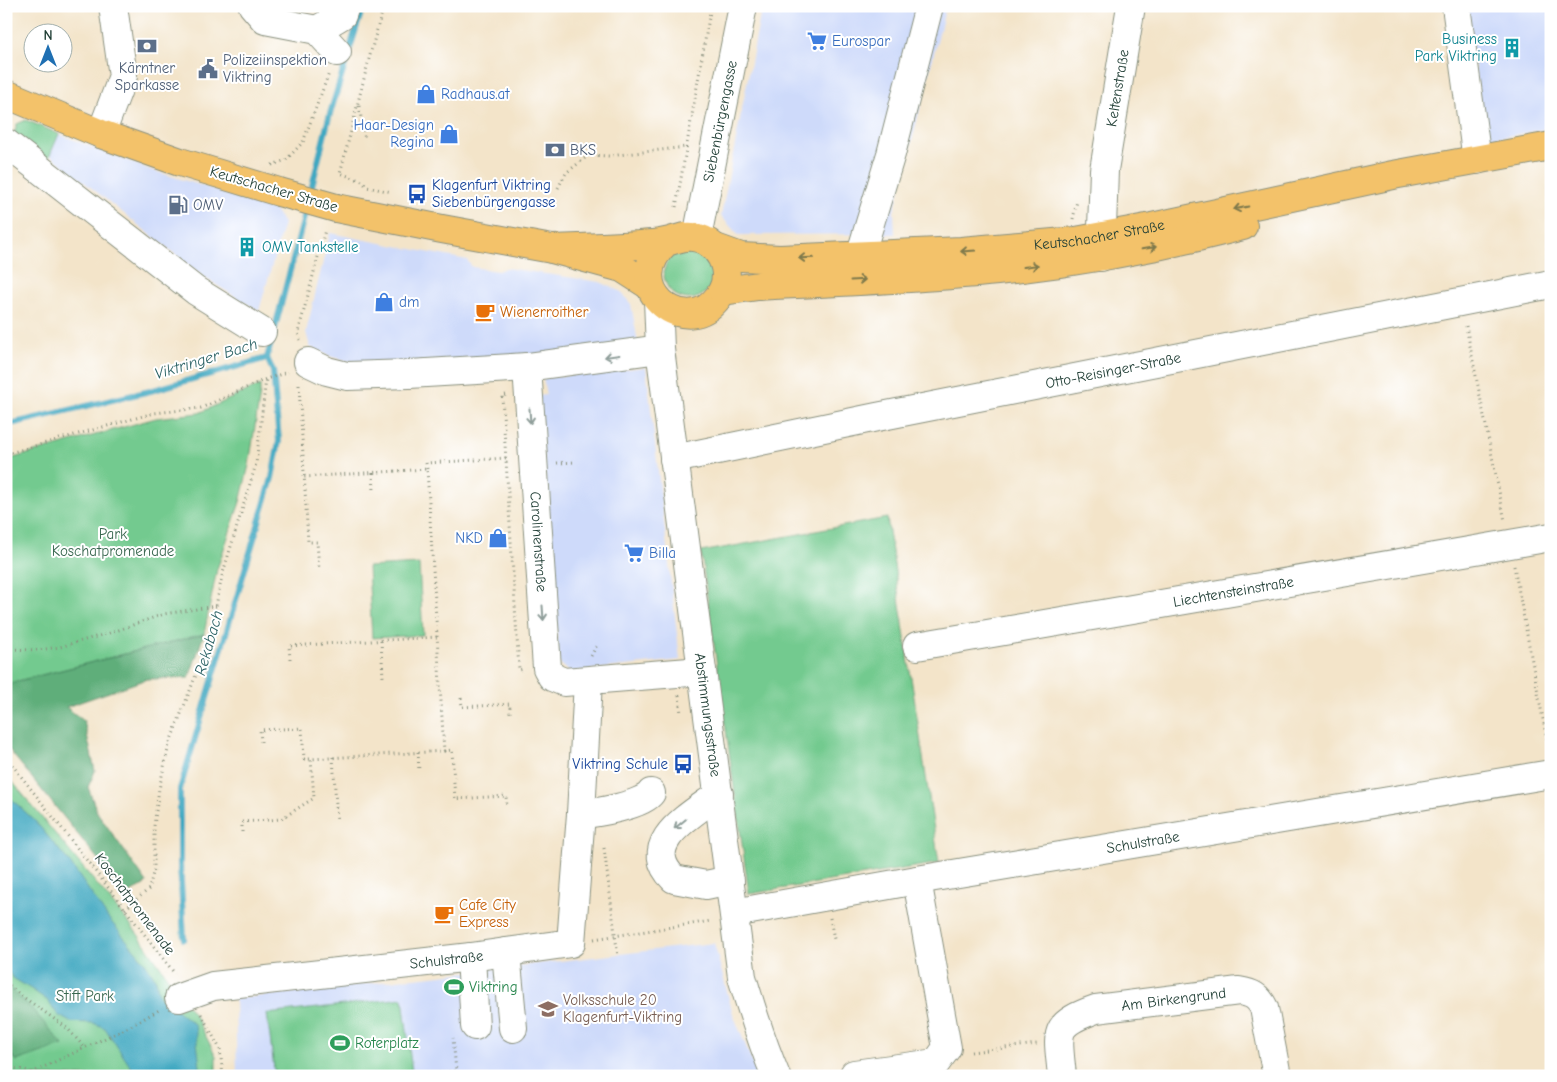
<svg xmlns="http://www.w3.org/2000/svg" width="1557" height="1082" font-family="'Comic Neue',sans-serif">
<rect width="100%" height="100%" fill="#fff"/>
<filter id="ink" filterUnits="userSpaceOnUse"><feTurbulence type="fractalNoise" baseFrequency=".02" numOctaves="2"/><feDisplacementMap in="SourceGraphic" scale="10" xChannelSelector="R" yChannelSelector="G"/><feConvolveMatrix kernelMatrix="1 2 1 2 8 2 1 2 1" color-interpolation-filters="sRGB"/></filter>
<filter id="wash" filterUnits="userSpaceOnUse"><feTurbulence type="fractalNoise" baseFrequency=".0096" numOctaves="4" result="noise"/><feDisplacementMap in="SourceGraphic" scale="20" xChannelSelector="R" yChannelSelector="G"/><feGaussianBlur stdDeviation="1.12" result="paint"/><feColorMatrix in="noise" values="0 0 0 0 0 0 0 0 0 0 0 0 0 0 0 0 0 1.4 0 .05"/><feComposite in="paint" operator="in"/></filter>
<g filter="url(#wash)">
<rect width="100%" height="100%" fill="#f3e4c9"/>
<g fill="#cedafa">
<path d="M 762,6 L 946,6 L 894,212 L 895,234 L 738,235 L 721,216 Z"/>
<path d="M 1466,6 L 1551,6 L 1551,128 L 1485,140 Z"/>
<path d="M 59,134 L 151,170 L 272,207 L 284,223 L 259,311 L 205,278 L 50,155 Z"/>
<path d="M 330,233 L 467,260 L 472,267 L 498,271 L 506,268 L 600,282 L 620,291 L 631,304 L 638,343 L 524,356 L 407,363 L 351,362 L 332,357 L 310,347 L 306,332 Z"/>
<path d="M 646,367 L 680,660 L 570,672 L 559,663 L 539,396 L 546,395 L 543,378 Z"/>
<path d="M 714,943 L 733,1014 L 758,1076 L 237,1076 L 235,999 Z"/>
</g>
<g fill="#73ca8f" stroke="#498462">
<path d="M 26,120 L 59,134 L 47,162 L 13,137 L 17,124 Z"/>
<circle cx="689" cy="274" r="25"/>
<path d="M 260,385 L 260,394 L 249,465 L 240,502 L 217,569 L 204,634 L 6,684 L 6,460 L 156,418 L 199,413 Z"/>
<path d="M 887,518 L 939,863 L 749,894 L 701,552 Z"/>
<path d="M 419,564 L 423,635 L 372,638 L 368,567 Z"/>
<path d="M 6,774 L 137,933 L 197,1019 L 216,1056 L 216,1076 L 6,1076 Z"/>
<path d="M 403,998 L 412,1072 L 384,1076 L 275,1076 L 267,1014 Z"/>
</g>
<g fill="#5eae7a" stroke="#3e7657">
<path d="M 204,634 L 189,678 L 147,679 L 66,707 L 84,721 L 95,771 L 88,787 L 97,812 L 147,883 L 127,895 L 6,746 L 6,684 Z"/>
<path d="M 6,985 L 32,1009 L 63,1045 L 16,1061 L 6,1047 Z"/>
</g>
<path fill="#41a8c1" stroke="#30727a" d="M 6,794 L 35,821 L 70,863 L 108,918 L 144,961 L 156,980 L 159,996 L 195,1025 L 201,1076 L 132,1076 L 130,1066 L 105,1028 L 93,1023 L 70,1022 L 58,1015 L 47,1000 L 31,989 L 13,978 L 6,969 Z"/>
<g fill="none" stroke-linecap="round" stroke-linejoin="round">
<g stroke="#41a8c1" stroke-width="6">
<path d="M 310,194 L 329,117 L 363,6"/>
<path d="M 6,425 L 150,391 L 267,358 L 307,206"/>
<path d="M 184,939 L 180,863 L 180,789 L 272,478 L 279,441 L 273,371 L 267,358"/>
</g>
</g>
</g>
<g filter="url(#ink)">
<g fill="none" stroke-linecap="round" stroke-linejoin="round">
<defs>
<g id="minor">
<path d="M 253,6 L 265,20 L 317,30 L 337,52"/>
<path d="M 1456,6 L 1477,160"/>
<path d="M 317,30 L 342,15 L 345,6"/>
<path d="M 101,134 L 123,76 L 113,6"/>
<path d="M 6,143 L 196,291 L 262,332"/>
<path id="s1" d="M 697,237 L 743,6"/>
<path d="M 860,256 L 891,154 L 929,6"/>
<path id="s2" d="M 1101,257 L 1104,170 L 1131,6"/>
<path id="s3" d="M 658,300 L 660,349 L 742,977 C 752,1011 762,1043 776,1076"/>
<path d="M 308,362 L 327,371 L 347,376 L 409,374 L 527,367 L 660,349"/>
<path id="s4" d="M 527,367 L 547,668 L 552,677 L 564,682 L 702,671"/>
<path id="s5" d="M 674,459 L 877,417 L 1551,284"/>
<path id="s6" d="M 917,646 L 1551,537"/>
<path d="M 719,794 C 692,815 637,843 674,879 L 706,885 L 730,880"/>
<path d="M 581,814 C 597,813 643,805 651,793"/>
<path id="s7" d="M 734,913 L 917,880 L 1551,774"/>
<path d="M 506,952 L 513,1028"/>
<path d="M 471,957 L 475,1026"/>
<path id="s8" d="M 179,998 L 213,986 L 471,957 L 571,943 L 581,814 L 588,681"/>
<path d="M 854,1074 L 936,1063 L 947,1048 L 917,880"/>
<path id="s9" d="M 1062,1076 C 1058,1032 1051,1025 1096,1009 L 1239,991 C 1252,993 1258,996 1264,1008 L 1277,1076"/>
</g>
<g id="major">
<path d="M 6,94 L 101,134 L 180,162 L 279,192"/>
<path d="M 336,208 L 442,229 L 552,249 L 622,268 L 650,286"/>
<path id="s10" d="M 716,248 L 741,257 L 780,259 L 961,251 L 1076,241 L 1152,227 L 1393,175 L 1551,146"/>
<path d="M 552,249 C 581,248 610,247 639,245 C 647,244 657,244 665,242 C 677,240 685,234 698,238 C 712,242 722,254 725,267 C 728,280 723,293 714,302 C 682,337 619,286 666,242"/>
<path d="M 723,291 L 758,286 C 838,282 917,279 997,271 C 1080,262 1162,247 1243,226"/>
</g>
</defs>
<use href="#minor" stroke="#89907e" stroke-width="30"/>
<use href="#major" stroke="#89907e" stroke-width="30"/>
<g stroke="#89907e" stroke-width="3" stroke-dasharray="1 4" stroke-linecap="butt">
<path d="M 384,6 C 367,61 355,118 340,173 L 362,181 L 367,187 L 392,192"/>
<path d="M 359,106 L 365,140"/>
<path d="M 272,165 L 286,160 L 303,142 L 329,73"/>
<path d="M 558,188 L 566,173 L 589,155 L 609,156 L 686,147"/>
<path d="M 676,207 L 711,6"/>
<path d="M 1073,219 L 1077,201"/>
<path d="M 1466,326 L 1505,521"/>
<path d="M 300,340 L 298,333 L 325,230"/>
<path d="M 299,385 L 308,542 L 317,542 L 319,569"/>
<path d="M 506,395 L 502,396 L 519,670 L 524,669"/>
<path d="M 6,454 L 154,413 L 201,408 L 266,379 L 288,372"/>
<path d="M 557,463 L 575,462"/>
<path d="M 427,469 L 426,463 L 506,458"/>
<path d="M 373,473 L 374,491"/>
<path d="M 1514,566 L 1549,751"/>
<path d="M 381,641 L 383,677"/>
<path d="M 6,649 L 38,650 L 60,647 L 113,632 L 164,614 L 216,606"/>
<path d="M 591,656 L 598,643"/>
<path d="M 290,659 L 289,646 L 437,637"/>
<path d="M 679,695 L 681,714"/>
<path d="M 461,698 L 462,707 L 510,704 L 510,716"/>
<path d="M 261,742 L 260,730 L 302,728 L 304,759 L 311,759"/>
<path d="M 444,751 L 452,750 L 455,799 L 506,796 L 507,806"/>
<path d="M 418,752 L 419,772"/>
<path d="M 6,757 L 125,909 L 175,974"/>
<path d="M 333,757 L 337,820"/>
<path d="M 242,832 L 242,822 L 281,819 L 314,798 L 311,759 L 444,751 L 427,469 L 304,477"/>
<path d="M 604,848 L 618,957"/>
<path d="M 125,909 L 149,889 L 154,869 L 154,826 L 159,789 L 169,745 L 209,641 L 222,576 L 256,464 L 266,379"/>
<path d="M 830,918 L 834,939"/>
<path d="M 594,939 L 711,921"/>
<path d="M 6,982 L 19,994 L 67,1028 L 84,1047"/>
<path d="M 201,1014 L 220,1049 L 223,1076"/>
<path d="M 971,1052 L 1037,1044"/>
<path d="M 6,1067 L 30,1071"/>
<path d="M 17,1076 L 33,1072 L 129,1027 L 159,1010"/>
<path d="M 419,1076 L 456,1071 L 453,1038"/>
</g>
<use href="#minor" stroke="#fff" stroke-width="28"/>
<use href="#major" stroke="#f3c26a" stroke-width="28"/>
<defs>
<path id="major-bridge" d="M 279,192 L 336,208"/>
</defs>
<use href="#major-bridge" stroke="#89907e" stroke-width="30" stroke-linecap="butt"/>
<use href="#major-bridge" stroke="#f3c26a" stroke-width="28"/>
</g>
<defs><path id="oneway-shaft" d="M-6 0H5M1.5-3L5.5 0L1.5 3" fill="none" stroke-width="1.6" stroke-linecap="round" stroke-linejoin="round" transform="scale(1.25)"/></defs>
<g stroke="#7e794c">
<use href="#oneway-shaft" transform="translate(1241 208) rotate(168)"/>
<use href="#oneway-shaft" transform="translate(1149 248) rotate(-10)"/>
<use href="#oneway-shaft" transform="translate(968 251) rotate(176)"/>
<use href="#oneway-shaft" transform="translate(806 258) rotate(178)"/>
<use href="#oneway-shaft" transform="translate(1031 266) rotate(-8)"/>
<use href="#oneway-shaft" transform="translate(858 280) rotate(-3)"/>
</g>
<g stroke="#8f9e9a">
<use href="#oneway-shaft" transform="translate(612 356) rotate(172)"/>
<use href="#oneway-shaft" transform="translate(530 416) rotate(86)"/>
<use href="#oneway-shaft" transform="translate(543 613) rotate(86)"/>
<use href="#oneway-shaft" transform="translate(680 824) rotate(141)"/>
</g>
</g>
<defs>
<symbol id="supermarket-bare" viewBox="-9 -9 18 18"><path d="M-6-5.5h2.5l.6 2H6L4.5 2H-2.5L-4.4-4H-6ZM-1.5 3.2a1.3 1.3 0 1 0 .1 0ZM3 3.2a1.3 1.3 0 1 0 .1 0Z" fill="#3f7fe0" stroke="#fff" stroke-width="2.5" paint-order="stroke"/></symbol>
<symbol id="bank-bare" viewBox="-9 -9 18 18"><path d="M-6-4H6V4H-6ZM0-2.3a2.3 2.3 0 1 0 0 4.6a2.3 2.3 0 1 0 0-4.6Z" fill="#5c6f8a" stroke="#fff" stroke-width="2.5" paint-order="stroke"/></symbol>
<symbol id="building-bare" viewBox="-9 -9 18 18"><path d="M-4-6H4V6H1V3H-1V6H-4ZM-2.5-4.3h1.7v1.8h-1.7ZM.8-4.3h1.7v1.8H.8ZM-2.5-1h1.7V.8h-1.7ZM.8-1h1.7V.8H.8Z" fill="#0f9aa8" stroke="#fff" stroke-width="2.5" paint-order="stroke"/></symbol>
<symbol id="civic-bare" viewBox="-9 -9 18 18"><path d="M-.6-6.5H3V-4.5H.6V-3L4-1V1h2V6H-6V1h2V-1L-.6-3ZM-1.2 2.5V6h2.4V2.5Z" fill="#5c6f8a" stroke="#fff" stroke-width="2.5" paint-order="stroke"/></symbol>
<symbol id="shop-bare" viewBox="-9 -9 18 18"><path d="M-5-2.5h2.3a2.7 3.5 0 0 1 5.4 0H5L5.5 6h-11ZM-1.5-2.5h3a1.5 2.3 0 0 0-3 0Z" fill="#3f7fe0" stroke="#fff" stroke-width="2.5" paint-order="stroke"/></symbol>
<symbol id="bus-bare" viewBox="-9 -9 18 18"><path d="M-5-6H5V4H4V6H2V4H-2V6H-4V4H-5ZM-3.5-4V0h7V-4ZM-3.5 1.2v1.5H-2V1.2ZM2 1.2v1.5H3.5V1.2Z" fill="#1a4fb4" stroke="#fff" stroke-width="2.5" paint-order="stroke"/></symbol>
<symbol id="fuel-bare" viewBox="-9 -9 18 18"><path d="M-5.5-6h7V0h2V4h1.3V-2.5L3-4.5l.8-.8L6-3V5H2.5V1h-1V6h-7ZM-4.2-4.7v3.2H.2V-4.7Z" fill="#5c6f8a" stroke="#fff" stroke-width="2.5" paint-order="stroke"/></symbol>
<symbol id="cafe-bare" viewBox="-9 -9 18 18"><path d="M-5.5-4.5H6V0H3Q3 3.5 0 3.5H-2.5Q-5.5 3.5-5.5 0ZM3-3.2v2h1.7v-2ZM-6 4.5H4V6H-6Z" fill="#e8710a" stroke="#fff" stroke-width="2.5" paint-order="stroke"/></symbol>
<symbol id="stadium-bare" viewBox="-9 -9 18 18"><path d="M0-5a6.5 5 0 1 0 0 10a6.5 5 0 1 0 0-10ZM-3.5-1.8h7v3.6h-7Z" fill="#2e9e5b" stroke="#fff" stroke-width="2.5" paint-order="stroke"/></symbol>
<symbol id="school-bare" viewBox="-9 -9 18 18"><path d="M0-5L7-2L0 1L-7-2ZM-4 1L0 2.5L4 1V4Q0 6-4 4Z" fill="#8d6e63" stroke="#fff" stroke-width="2.5" paint-order="stroke"/></symbol>
</defs>
<g fill-rule="evenodd">
<use href="#supermarket-bare" x="803" y="27" width="28" height="28"/>
<use href="#bank-bare" x="133" y="32" width="28" height="28"/>
<use href="#building-bare" x="1498" y="34" width="28" height="28"/>
<use href="#civic-bare" x="194" y="55" width="28" height="28"/>
<use href="#shop-bare" x="412" y="80" width="28" height="28"/>
<use href="#shop-bare" x="435" y="120" width="28" height="28"/>
<use href="#bank-bare" x="541" y="136" width="28" height="28"/>
<use href="#bus-bare" x="403" y="180" width="28" height="28"/>
<use href="#fuel-bare" x="164" y="191" width="28" height="28"/>
<use href="#building-bare" x="233" y="233" width="28" height="28"/>
<use href="#shop-bare" x="370" y="288" width="28" height="28"/>
<use href="#cafe-bare" x="471" y="298" width="28" height="28"/>
<use href="#shop-bare" x="484" y="524" width="28" height="28"/>
<use href="#supermarket-bare" x="620" y="539" width="28" height="28"/>
<use href="#bus-bare" x="669" y="750" width="28" height="28"/>
<use href="#cafe-bare" x="430" y="900" width="28" height="28"/>
<use href="#stadium-bare" x="440" y="973" width="28" height="28"/>
<use href="#school-bare" x="534" y="995" width="28" height="28"/>
<use href="#stadium-bare" x="326" y="1029" width="28" height="28"/>
</g>
<g text-anchor="middle" dominant-baseline="central" stroke-width="4" stroke-linejoin="round" paint-order="stroke">
<g font-size="15" fill="#0d838f" stroke="#fff" text-anchor="end">
<text x="1497" y="39">Business<tspan x="1497" dy="17">Park Viktring</tspan></text>
<text x="262" y="247" text-anchor="start">OMV Tankstelle</text>
</g>
<g font-size="15" fill="#366cbe" stroke="#fff" text-anchor="start">
<text x="832" y="41">Eurospar</text>
<text x="441" y="94">Radhaus.at</text>
<text x="434" y="125" text-anchor="end">Haar-Design<tspan x="434" dy="17">Regina</tspan></text>
<text x="399" y="302">dm</text>
<text x="483" y="538" text-anchor="end">NKD</text>
<text x="649" y="553">Billa</text>
</g>
<g font-size="15" fill="#4e5e75" stroke="#fff" text-anchor="start">
<text x="223" y="60">Polizeiinspektion<tspan x="223" dy="17">Viktring</tspan></text>
<text x="147" y="68" text-anchor="middle">Kärntner<tspan x="147" dy="17">Sparkasse</tspan></text>
<text x="570" y="150">BKS</text>
<text x="193" y="205">OMV</text>
</g>
<g font-size="15" fill="#1f3d34" stroke="#fff">
<text stroke="none"><textPath href="#s2" startOffset="170">Keltenstraße</textPath></text>
<text stroke="none"><textPath href="#s1" startOffset="118">Siebenbürgengasse</textPath></text>
<text transform="translate(274 189) rotate(16)">Keutschacher Straße</text>
<text stroke="none"><textPath href="#s10" startOffset="386">Keutschacher Straße</textPath></text>
<text stroke="none"><textPath href="#s5" startOffset="448">Otto-Reisinger-Straße</textPath></text>
<text stroke="none"><textPath href="#s4" startOffset="175">Carolinenstraße</textPath></text>
<text stroke="none"><textPath href="#s6" startOffset="321">Liechtensteinstraße</textPath></text>
<text stroke="none"><textPath href="#s3" startOffset="418">Abstimmungsstraße</textPath></text>
<text stroke="none"><textPath href="#s7" startOffset="415">Schulstraße</textPath></text>
<text transform="translate(135 904) rotate(53)">Koschatpromenade</text>
<text stroke="none"><textPath href="#s8" startOffset="271">Schulstraße</textPath></text>
<text stroke="none"><textPath href="#s9" startOffset="166">Am Birkengrund</textPath></text>
</g>
<g font-size="15" fill="#164399" stroke="#fff" text-anchor="start">
<text x="432" y="185">Klagenfurt Viktring<tspan x="432" dy="17">Siebenbürgengasse</tspan></text>
<text x="668" y="764" text-anchor="end">Viktring Schule</text>
</g>
<g font-size="15" fill="#c56008" stroke="#fff" text-anchor="start">
<text x="500" y="312">Wienerroither</text>
<text x="459" y="905">Cafe City<tspan x="459" dy="17">Express</tspan></text>
</g>
<g font-size="15" fill="#38674f" stroke="#fff">
<text x="113" y="534">Park<tspan x="113" dy="17">Koschatpromenade</tspan></text>
<text x="85" y="996">Stift Park</text>
</g>
<g font-size="15" fill="#27864d" stroke="#fff" text-anchor="start">
<text x="469" y="987">Viktring</text>
<text x="355" y="1043">Roterplatz</text>
</g>
<g font-size="15" fill="#785e54" stroke="#fff" text-anchor="start">
<text x="563" y="1000">Volksschule 20<tspan x="563" dy="17">Klagenfurt-Viktring</tspan></text>
</g>
<g font-size="16" font-style="italic" fill="#2b6265" stroke="#fff">
<text transform="translate(206 359) rotate(-17)">Viktringer Bach</text>
<text transform="translate(209 643) rotate(-74)">Rekabach</text>
</g>
</g>
<rect width="1557" height="1082" fill="none" stroke="#fff" stroke-width="25"/>
<g transform="translate(48 48)"><circle r="24" fill="#ffffff" stroke="#a5b1ae"/>
<path d="M0-4L9 19L0 12L-9 19Z" fill="#1f6fb2"/>
<text y="-8" font-size="14" font-weight="bold" text-anchor="middle" fill="#1f3d34">N</text>
</g>
</svg>
